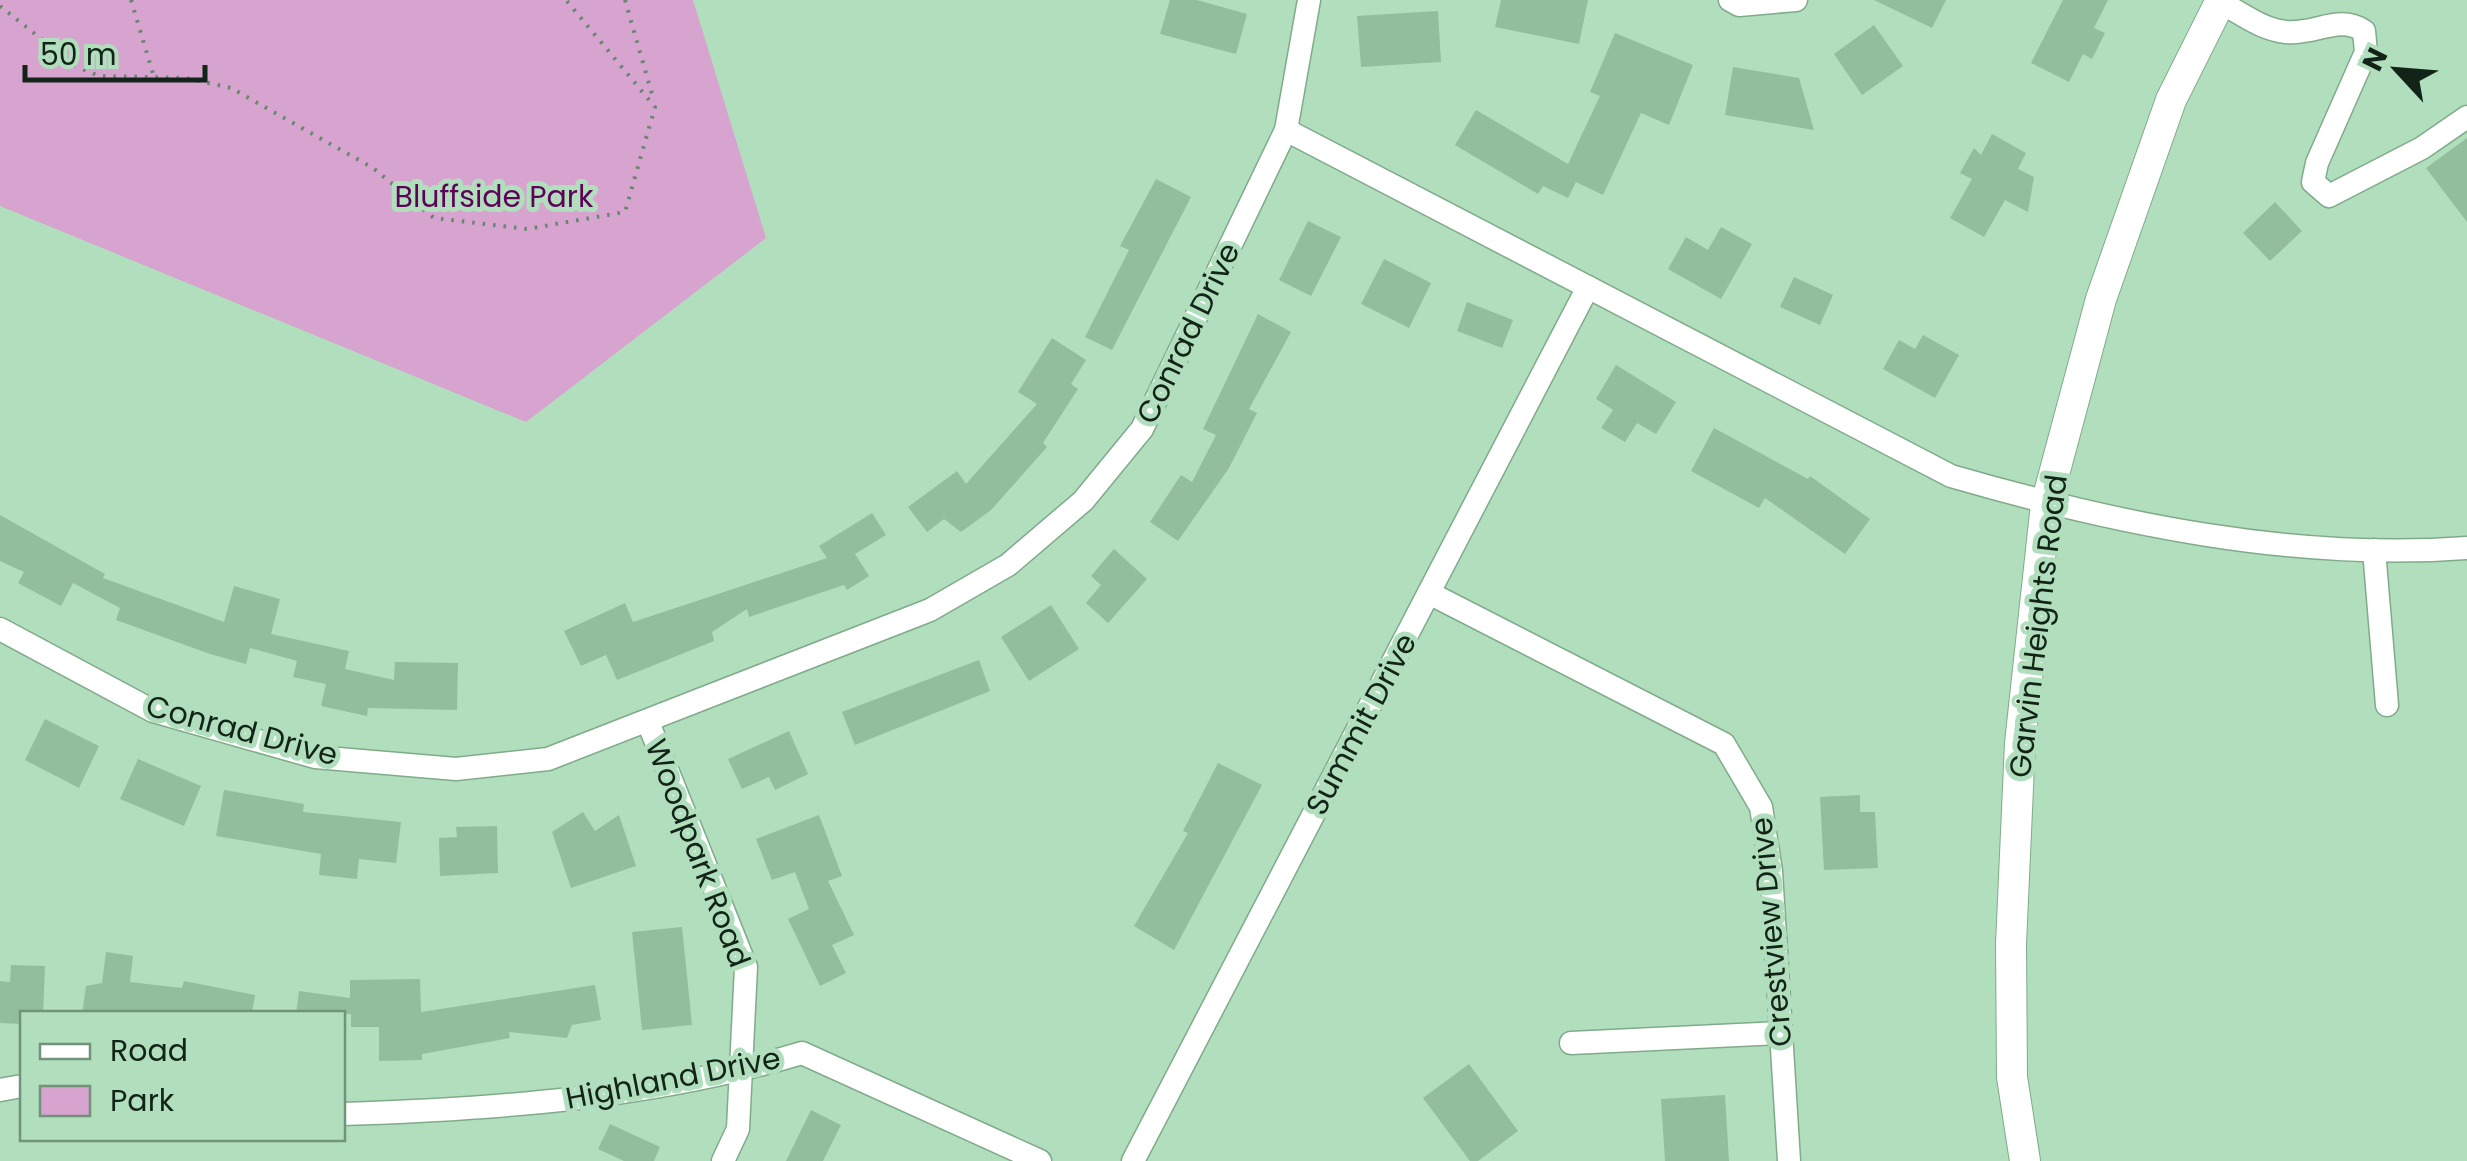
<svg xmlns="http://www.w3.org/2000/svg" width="2467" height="1161" font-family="Poppins,sans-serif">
<rect width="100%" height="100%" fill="#b1debc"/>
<path fill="#d7a3cf" d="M 0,0 L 693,0 L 766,238 L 526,422 L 0,206 Z"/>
<g fill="#93be9d">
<path d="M 1170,0 L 1197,0 L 1247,14 L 1236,54 L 1160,34 Z"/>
<path d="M 1501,0 L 1588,0 L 1579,44 L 1495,27 Z"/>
<path d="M 1874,0 L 1946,0 L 1932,28 Z"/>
<path d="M 2063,0 L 2108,0 L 2094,28 L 2105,33 L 2092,59 L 2083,54 L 2069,82 L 2031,63 Z"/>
<path d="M 1438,11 L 1441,62 L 1361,67 L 1357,16 Z"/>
<path d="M 1874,25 L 1903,66 L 1862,95 L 1834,54 Z"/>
<path d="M 1615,33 L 1693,65 L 1669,125 L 1641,113 L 1603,195 L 1576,182 L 1568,198 L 1543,186 L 1538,194 L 1455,145 L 1476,110 L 1568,164 L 1600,96 L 1590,92 Z"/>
<path d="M 1733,67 L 1799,78 L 1814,130 L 1725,115 Z"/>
<path d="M 1992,134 L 2026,153 L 2018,169 L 2034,177 L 2028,212 L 2005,200 L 1984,237 L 1950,218 L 1972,179 L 1960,173 L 1974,148 L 1981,155 Z"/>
<path d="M 2467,138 L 2467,222 L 2426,168 Z"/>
<path d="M 1156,179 L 1191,197 L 1112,350 L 1085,337 L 1129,250 L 1120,246 Z"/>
<path d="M 2275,202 L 2302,231 L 2270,261 L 2243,233 Z"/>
<path d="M 1308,221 L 1341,237 L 1311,296 L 1279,280 Z"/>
<path d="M 1721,227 L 1752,244 L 1721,299 L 1668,269 L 1686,237 L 1708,250 Z"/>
<path d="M 1384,259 L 1431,283 L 1409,328 L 1361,304 Z"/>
<path d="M 1794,277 L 1833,295 L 1820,325 L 1780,307 Z"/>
<path d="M 1467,302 L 1513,320 L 1502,348 L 1457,331 Z"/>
<path d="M 1258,314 L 1291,332 L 1249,409 L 1257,413 L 1229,468 L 1178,541 L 1150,522 L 1181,475 L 1192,482 L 1216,435 L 1203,429 Z"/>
<path d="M 1923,335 L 1959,355 L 1935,398 L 1883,369 L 1899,340 L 1915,349 Z"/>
<path d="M 1052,338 L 1086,360 L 1071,384 L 1078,389 L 1043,443 L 1047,447 L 991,510 L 961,532 L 944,519 L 927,532 L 908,507 L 957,471 L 966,484 L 1037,404 L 1018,392 Z"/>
<path d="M 1616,365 L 1676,402 L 1656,434 L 1637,423 L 1625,442 L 1601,428 L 1613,410 L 1596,399 Z"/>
<path d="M 1714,428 L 1808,479 L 1810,476 L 1870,519 L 1845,554 L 1765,498 L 1759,508 L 1691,471 Z"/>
<path d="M 872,513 L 886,535 L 855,554 L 869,576 L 847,590 L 844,585 L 749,617 L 747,609 L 712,632 L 714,641 L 617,680 L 606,655 L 581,666 L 564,631 L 625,603 L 633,622 L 827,558 L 819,546 Z"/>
<path d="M 0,515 L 105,574 L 103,578 L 224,622 L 234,586 L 280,599 L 271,634 L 349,651 L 345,669 L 394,680 L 395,662 L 458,663 L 457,710 L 368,708 L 367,716 L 321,706 L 326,684 L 293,677 L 297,661 L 250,648 L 246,664 L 210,654 L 116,620 L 120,608 L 73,583 L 61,606 L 18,583 L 24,572 L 0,561 Z"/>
<path d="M 1114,549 L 1147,579 L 1108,623 L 1086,603 L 1101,585 L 1091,576 Z"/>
<path d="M 1051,605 L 1079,649 L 1029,681 L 1001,637 Z"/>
<path d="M 979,660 L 990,691 L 855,745 L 842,712 Z"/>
<path d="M 45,719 L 99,746 L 79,788 L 25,760 Z"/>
<path d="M 789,731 L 808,774 L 775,790 L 769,777 L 742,789 L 728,759 Z"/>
<path d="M 138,759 L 201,786 L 184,826 L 120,799 Z"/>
<path d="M 1218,763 L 1262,785 L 1174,950 L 1134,926 L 1188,833 L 1183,831 Z"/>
<path d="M 224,790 L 304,804 L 303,812 L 401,822 L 396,863 L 359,859 L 357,879 L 319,875 L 321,854 L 216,836 Z"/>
<path d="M 1860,795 L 1860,812 L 1875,812 L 1878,868 L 1824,870 L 1820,797 Z"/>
<path d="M 583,812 L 595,831 L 619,815 L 636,866 L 571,888 L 552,832 Z"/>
<path d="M 819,815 L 842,876 L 828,881 L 854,935 L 832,945 L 846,973 L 820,986 L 788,919 L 809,909 L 795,872 L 772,880 L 756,839 Z"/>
<path d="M 497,826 L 498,873 L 440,876 L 439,838 L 457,837 L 456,827 Z"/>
<path d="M 682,927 L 692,1025 L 642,1030 L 632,932 Z"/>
<path d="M 106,952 L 133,956 L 130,982 L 182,988 L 184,981 L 255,995 L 252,1014 L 82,1014 L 86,986 L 102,983 Z"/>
<path d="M 11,965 L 45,966 L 43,1014 L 22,1014 L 22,1024 L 0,1023 L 0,981 L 10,982 Z"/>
<path d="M 420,979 L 421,1012 L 595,985 L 601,1020 L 572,1025 L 567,1038 L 509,1032 L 510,1038 L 422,1054 L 422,1060 L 379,1061 L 379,1027 L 351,1027 L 351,1014 L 296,1014 L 299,991 L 350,998 L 350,980 Z"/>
<path d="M 1469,1064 L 1518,1131 L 1478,1161 L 1470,1161 L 1423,1098 Z"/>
<path d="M 1725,1095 L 1729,1161 L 1665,1161 L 1661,1099 Z"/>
<path d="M 811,1110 L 841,1125 L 823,1161 L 786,1161 Z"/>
<path d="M 610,1124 L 660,1147 L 654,1161 L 624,1161 L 598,1149 Z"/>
</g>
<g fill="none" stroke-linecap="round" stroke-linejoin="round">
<defs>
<g id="minor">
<path d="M 1730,0 L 1739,5 L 1796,0"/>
<path d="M 2220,2 C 2241,13 2262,30 2286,32 C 2315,35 2339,14 2364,31 L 2366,52 L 2317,163 L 2313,182 L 2329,196 L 2422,148 L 2467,117"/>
<path d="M 1286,130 L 1951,476 C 2116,524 2295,561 2467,548"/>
<path d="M 2374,550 L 2387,705"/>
<path d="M 1429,593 L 1724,744 L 1761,807 L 1771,871 L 1789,1161"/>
<path d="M 0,629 L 153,711 L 315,757 L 456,769 L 548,759 L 930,610 L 1008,565 L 1083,501 L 1142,429 L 1286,130 L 1309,0"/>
<path d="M 648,722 L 746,967 L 738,1129 L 723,1161"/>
<path d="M 1571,1043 L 1781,1033"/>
<path d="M 0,1090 L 22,1086"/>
<path d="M 342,1114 C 497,1109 653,1098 802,1053 L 1040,1161"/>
<path d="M 1133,1161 L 1588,287"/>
</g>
<path id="major" d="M 2025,1161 L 2012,1077 L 2011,944 L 2020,743 L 2046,504 L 2101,299 L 2171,100 L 2221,0"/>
</defs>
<use href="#minor" stroke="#80ab8a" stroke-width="25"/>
<use href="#major" stroke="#80ab8a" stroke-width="32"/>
<g stroke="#66866e" stroke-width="4" stroke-dasharray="2.5 8" stroke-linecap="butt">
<path d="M 131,0 L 154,77"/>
<path d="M 625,0 L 654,101"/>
<path d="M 0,6 L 75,66 L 99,76 L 186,78 L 231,88 L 373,168 L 434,218 L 527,229 L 625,212 L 655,107 L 566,0"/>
</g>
<use href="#minor" stroke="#fff" stroke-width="22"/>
<use href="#major" stroke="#fff" stroke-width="30"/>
</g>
<g text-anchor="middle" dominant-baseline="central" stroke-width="10" stroke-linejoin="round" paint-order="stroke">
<g font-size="30" fill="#5d0257" stroke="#b1debc">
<text x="494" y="196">Bluffside Park</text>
</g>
<g font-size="30" fill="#122317" stroke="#b1debc">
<text transform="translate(1188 333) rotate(-64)">Conrad Drive</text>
<text transform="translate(2038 626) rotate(-83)">Garvin Heights Road</text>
<text transform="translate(1361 724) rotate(-62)">Summit Drive</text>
<text transform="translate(242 730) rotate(15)">Conrad Drive</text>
<text transform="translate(698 853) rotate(69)">Woodpark Road</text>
<text transform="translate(1771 932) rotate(-95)">Crestview Drive</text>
<text transform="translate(673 1078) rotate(-11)">Highland Drive</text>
</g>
</g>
<rect x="20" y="1011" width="325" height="130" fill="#b1debc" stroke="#71937a" stroke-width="2.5"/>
<rect x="40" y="1044" width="50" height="15" fill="#ffffff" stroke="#71937a" stroke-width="2.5"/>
<text x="110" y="1061" font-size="30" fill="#122317">Road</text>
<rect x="40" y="1086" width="50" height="30" fill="#d7a3cf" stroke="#71937a" stroke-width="2.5"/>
<text x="110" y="1111" font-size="30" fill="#122317">Park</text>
<g transform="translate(2397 70) rotate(296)" stroke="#b1debc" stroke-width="8" paint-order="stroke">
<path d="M0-8L18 38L0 25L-18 38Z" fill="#122317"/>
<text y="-15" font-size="28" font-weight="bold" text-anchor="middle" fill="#122317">N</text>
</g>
<path d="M25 65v15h180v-15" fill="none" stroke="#122317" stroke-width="5"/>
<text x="40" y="65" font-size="30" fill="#122317" stroke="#b1debc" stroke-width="8" paint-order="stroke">50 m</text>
</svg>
